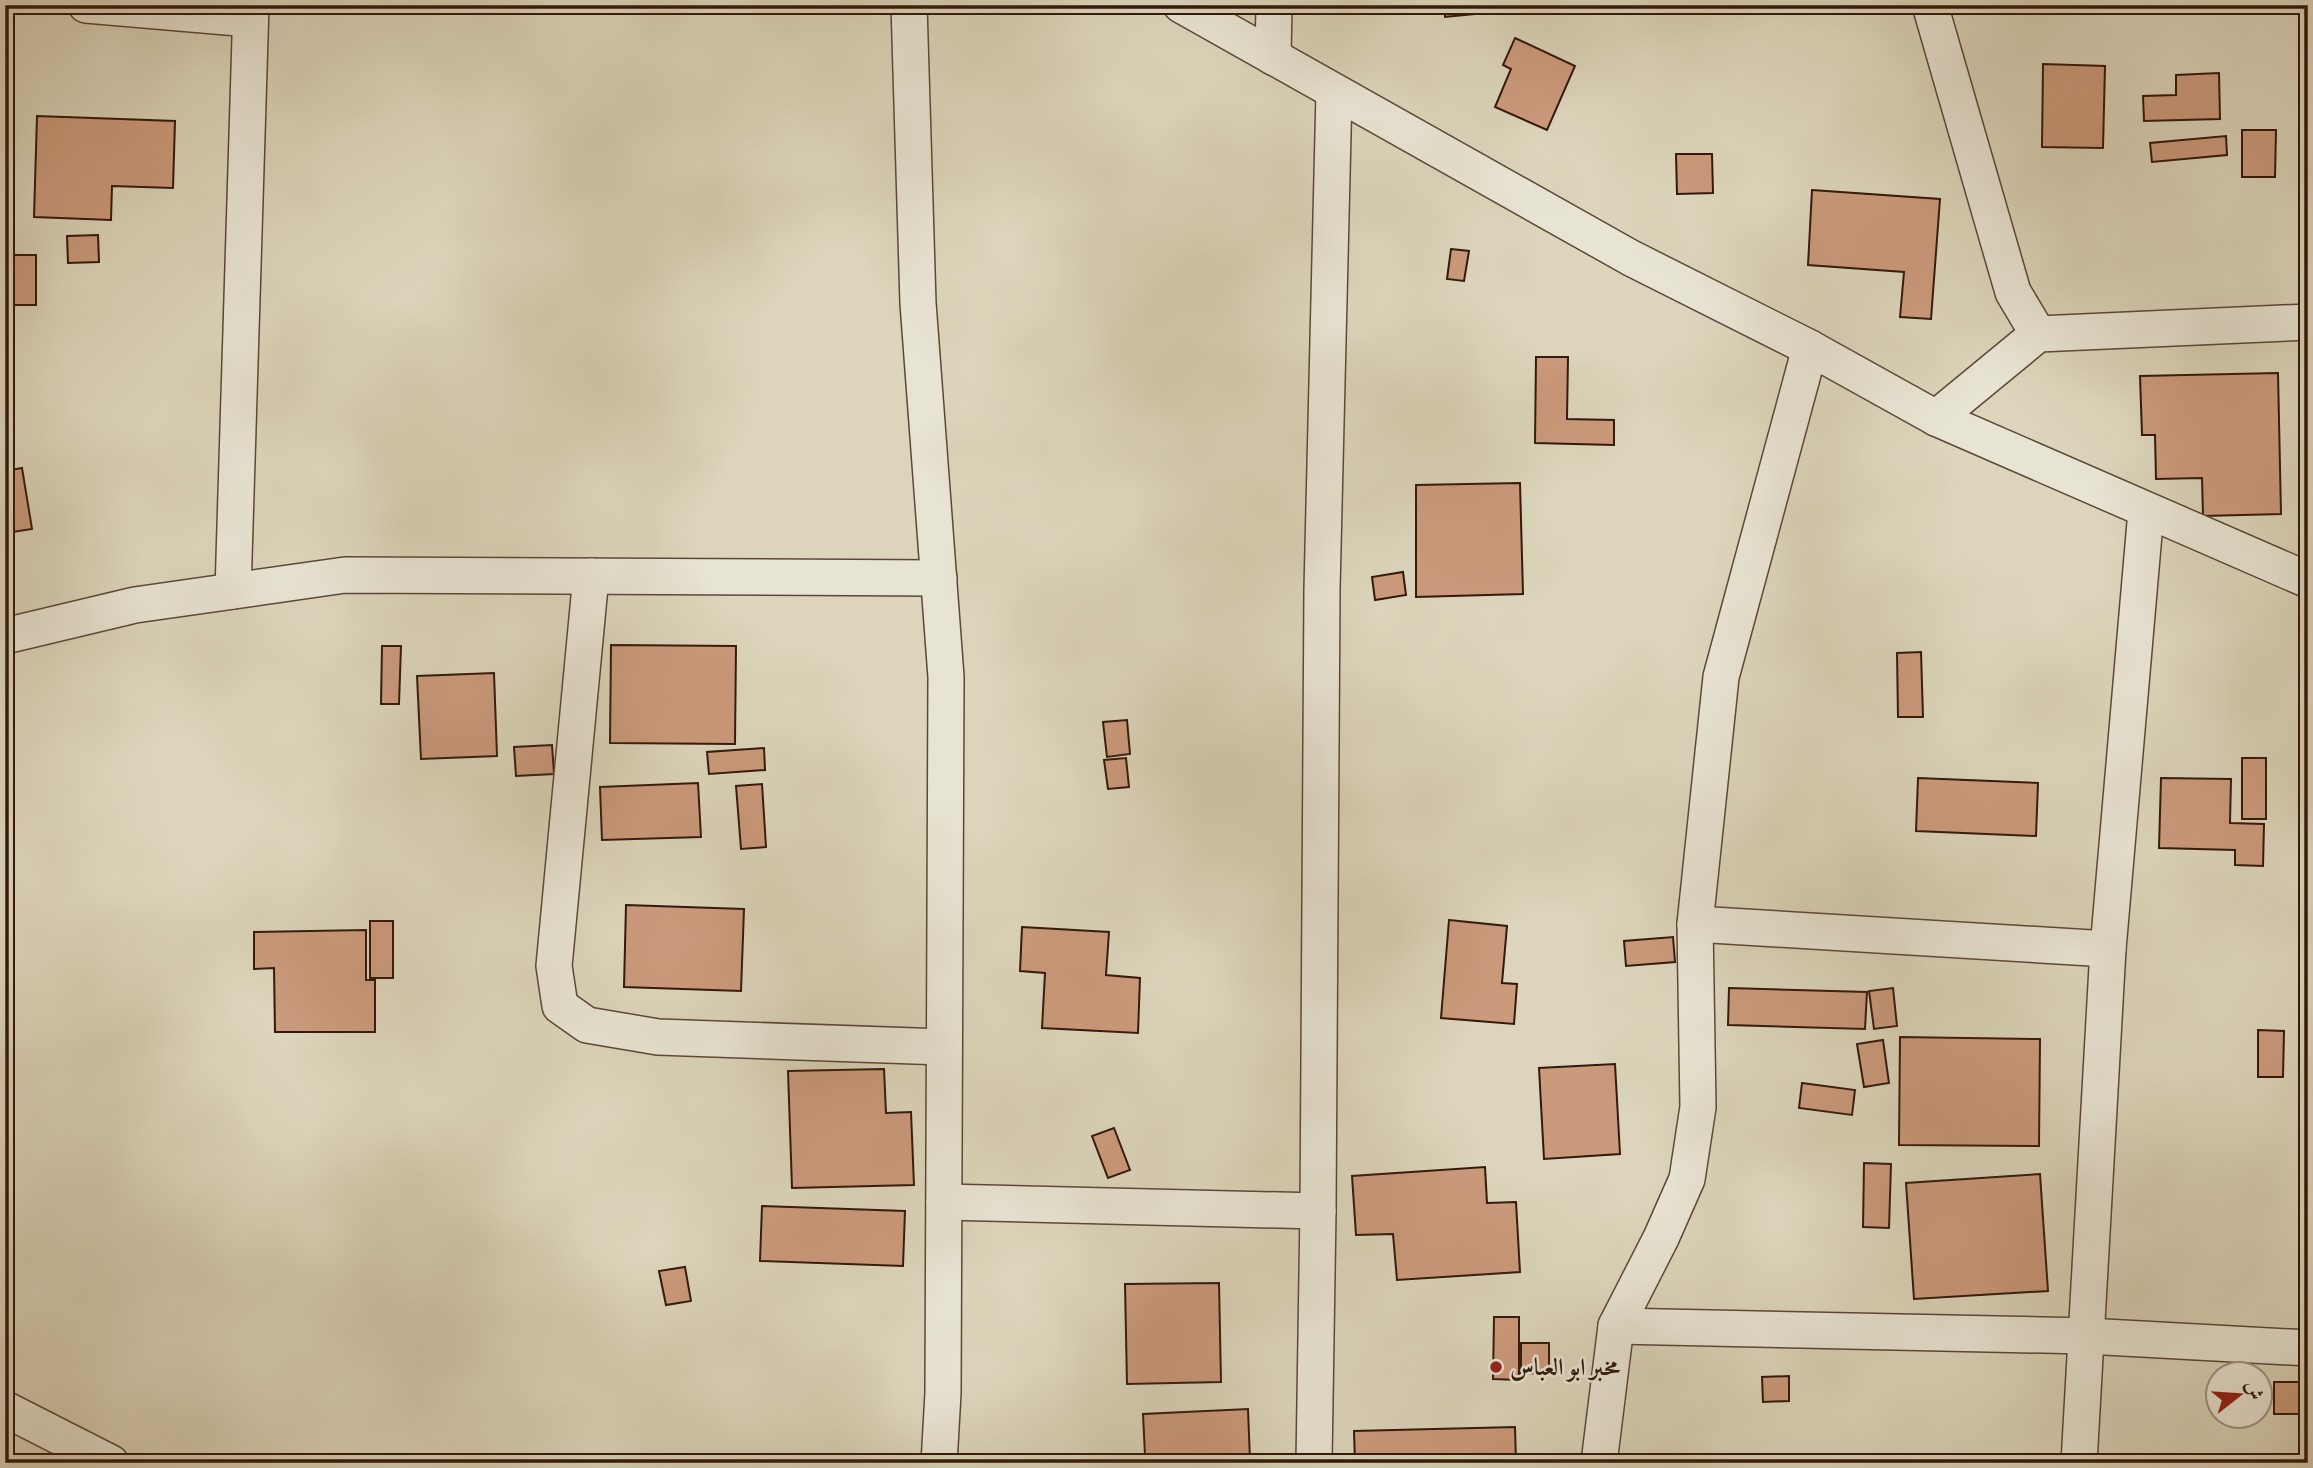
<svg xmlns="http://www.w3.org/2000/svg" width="2313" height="1468" font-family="Alegreya,Amiri,serif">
<rect width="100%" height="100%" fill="#dcd5bb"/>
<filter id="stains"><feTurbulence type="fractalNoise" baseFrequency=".00286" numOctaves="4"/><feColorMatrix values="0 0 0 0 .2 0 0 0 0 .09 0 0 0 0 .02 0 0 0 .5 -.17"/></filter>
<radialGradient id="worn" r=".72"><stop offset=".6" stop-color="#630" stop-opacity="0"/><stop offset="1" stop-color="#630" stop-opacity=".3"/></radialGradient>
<g fill="#cb9a7c" stroke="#33180c" stroke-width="2">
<path d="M 1326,5 L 1364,5 L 1327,9 Z"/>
<path d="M 1444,5 L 1473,5 L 1474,14 L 1445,17 Z"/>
<path d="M 1515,38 L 1575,66 L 1547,130 L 1495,107 L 1511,69 L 1503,65 Z"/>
<path d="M 2043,64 L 2105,66 L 2103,148 L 2042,147 Z"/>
<path d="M 2219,73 L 2220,119 L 2144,121 L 2143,96 L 2176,95 L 2176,75 Z"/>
<path d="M 37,116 L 175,121 L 173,188 L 112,186 L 111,220 L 34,217 Z"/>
<path d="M 2242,130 L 2276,130 L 2275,177 L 2242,177 Z"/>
<path d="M 2226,136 L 2227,155 L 2152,162 L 2150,143 Z"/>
<path d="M 1676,154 L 1712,154 L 1713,193 L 1677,194 Z"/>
<path d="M 1812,190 L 1940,199 L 1931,319 L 1900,317 L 1904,272 L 1808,265 Z"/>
<path d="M 5,221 L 10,222 L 5,293 Z"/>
<path d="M 98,235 L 99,262 L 68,263 L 67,236 Z"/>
<path d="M 1451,249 L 1469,251 L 1464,281 L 1447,279 Z"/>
<rect x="10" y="255" width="26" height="50"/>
<path d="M 1536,357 L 1568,357 L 1567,419 L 1614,420 L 1614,445 L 1535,443 Z"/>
<path d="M 2278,373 L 2281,514 L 2203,516 L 2202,478 L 2156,479 L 2155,435 L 2142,435 L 2140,376 Z"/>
<path d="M 22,468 L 32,529 L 12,532 L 5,490 L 5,471 Z"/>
<path d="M 1520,483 L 1523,594 L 1416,597 L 1416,485 Z"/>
<path d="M 1403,572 L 1406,595 L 1375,600 L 1372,577 Z"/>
<path d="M 611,645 L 736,646 L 735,744 L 610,743 Z"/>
<path d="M 382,646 L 401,646 L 399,704 L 381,704 Z"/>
<path d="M 1921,652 L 1923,717 L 1898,717 L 1897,653 Z"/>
<path d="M 494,673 L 497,756 L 421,759 L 417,676 Z"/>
<path d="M 1127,720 L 1130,754 L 1107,757 L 1103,722 Z"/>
<path d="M 552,745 L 554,774 L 516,776 L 514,747 Z"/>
<path d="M 764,748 L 765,770 L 709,774 L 707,752 Z"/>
<path d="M 1126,758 L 1129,787 L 1108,789 L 1104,760 Z"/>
<rect x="2242" y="758" width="24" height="61"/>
<path d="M 1918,778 L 2038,783 L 2036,836 L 1916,831 Z"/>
<path d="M 2161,778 L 2231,779 L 2230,823 L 2264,824 L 2263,866 L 2235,865 L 2235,850 L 2159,848 Z"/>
<path d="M 698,783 L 701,837 L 602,840 L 600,787 Z"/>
<path d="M 762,784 L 766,847 L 741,849 L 736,786 Z"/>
<path d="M 626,905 L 744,909 L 741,991 L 624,987 Z"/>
<path d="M 1449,920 L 1507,926 L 1502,983 L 1517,984 L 1514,1024 L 1441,1018 Z"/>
<rect x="370" y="921" width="23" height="57"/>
<path d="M 1022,927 L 1109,932 L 1106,975 L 1140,978 L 1138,1033 L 1042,1028 L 1045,973 L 1020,971 Z"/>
<path d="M 366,930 L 366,980 L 375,980 L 375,1032 L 275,1032 L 274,968 L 254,969 L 254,932 Z"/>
<path d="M 1673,937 L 1675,962 L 1626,966 L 1624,941 Z"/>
<path d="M 1729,988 L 1867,992 L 1865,1029 L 1728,1025 Z"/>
<path d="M 1893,988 L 1897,1026 L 1874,1029 L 1869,991 Z"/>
<path d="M 2258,1030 L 2284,1031 L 2283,1077 L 2258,1077 Z"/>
<path d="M 1900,1037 L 2040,1039 L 2039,1146 L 1899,1145 Z"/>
<path d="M 1883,1040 L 1889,1083 L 1864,1087 L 1857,1044 Z"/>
<path d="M 1615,1064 L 1620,1154 L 1544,1159 L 1539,1068 Z"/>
<path d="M 884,1069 L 886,1113 L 911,1112 L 914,1185 L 792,1188 L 788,1071 Z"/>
<path d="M 1802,1083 L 1855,1090 L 1852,1115 L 1799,1108 Z"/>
<path d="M 1114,1128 L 1130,1170 L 1108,1178 L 1092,1136 Z"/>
<path d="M 1864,1163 L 1891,1164 L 1889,1228 L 1863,1227 Z"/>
<path d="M 1485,1167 L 1487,1203 L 1516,1202 L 1520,1272 L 1397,1280 L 1393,1234 L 1356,1235 L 1352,1176 Z"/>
<path d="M 2040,1174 L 2048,1291 L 1914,1299 L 1906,1183 Z"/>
<path d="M 762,1206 L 905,1211 L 903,1266 L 760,1261 Z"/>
<path d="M 685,1267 L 691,1301 L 666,1305 L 659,1271 Z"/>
<path d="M 1219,1283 L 1221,1382 L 1127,1384 L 1125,1284 Z"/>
<path d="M 1494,1317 L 1519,1317 L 1519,1380 L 1493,1379 Z"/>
<path d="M 1521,1343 L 1549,1343 L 1549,1374 L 1521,1373 Z"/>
<path d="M 1789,1376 L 1789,1401 L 1763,1402 L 1762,1377 Z"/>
<rect x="2274" y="1382" width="27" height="32"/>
<path d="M 1248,1409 L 1250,1460 L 1229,1461 L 1229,1463 L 1147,1463 L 1147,1455 L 1145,1455 L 1143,1414 Z"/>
<path d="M 1515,1427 L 1516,1463 L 1355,1463 L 1354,1431 Z"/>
</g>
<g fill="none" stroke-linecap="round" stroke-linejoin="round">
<defs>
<g id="minor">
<path d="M 86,5 L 250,19"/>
<path d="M 909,5 L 918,303 L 946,677 L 943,1393 L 939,1463"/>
<path d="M 1181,5 L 1631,258 L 1810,348 L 1936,418 L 2308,580"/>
<path d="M 1930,5 L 2013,292 L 2038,334"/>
<path d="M 1273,57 L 1274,5"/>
<path d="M 1936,418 L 2038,334 L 2308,322"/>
<path d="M 591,576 L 554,966 L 560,1006 L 587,1025 L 658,1037 L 944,1047"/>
<path d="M 233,591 L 251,5"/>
<path d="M 5,636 L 135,605 L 345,575 L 939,578"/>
<path d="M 1695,924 L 2108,949"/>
<path d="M 944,1202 L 1318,1211"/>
<path d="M 1616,1326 L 2087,1336 L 2308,1348"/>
<path d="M 5,1409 L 111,1463"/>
<path d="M 1314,1463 L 1318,1211 L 1322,589 L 1334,92"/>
<path d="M 1599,1463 L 1616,1326 L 1661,1238 L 1687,1179 L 1698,1107 L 1695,924 L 1721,677 L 1810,348"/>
<path d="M 2079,1463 L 2108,949 L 2146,511"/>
</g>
</defs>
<use href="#minor" stroke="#5d4738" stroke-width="38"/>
<use href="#minor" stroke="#e8e4d3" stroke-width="35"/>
</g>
<circle fill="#8f2418" stroke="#e8e4d3" stroke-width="2.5" cx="1496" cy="1367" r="7"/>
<g text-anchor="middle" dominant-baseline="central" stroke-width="5" stroke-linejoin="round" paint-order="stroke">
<g font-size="24" font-weight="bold" fill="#33180c" stroke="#e8e4d3" text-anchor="start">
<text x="1510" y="1367">مخبر ابو العباس</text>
</g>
</g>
<rect width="2313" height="1468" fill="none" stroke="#dcd5bb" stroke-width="28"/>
<rect x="7" y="7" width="2299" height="1454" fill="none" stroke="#33180c" stroke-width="3.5"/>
<rect x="14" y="14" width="2285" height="1440" fill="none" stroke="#33180c" stroke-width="2"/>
<g transform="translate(2239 1395) rotate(73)"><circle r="33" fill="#e8e4d3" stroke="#a09283" stroke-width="2"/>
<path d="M0-5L12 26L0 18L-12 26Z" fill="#8f2418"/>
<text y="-10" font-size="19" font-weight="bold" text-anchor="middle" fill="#33180c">ش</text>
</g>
<rect width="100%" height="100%" filter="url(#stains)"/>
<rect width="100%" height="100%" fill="url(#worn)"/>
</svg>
